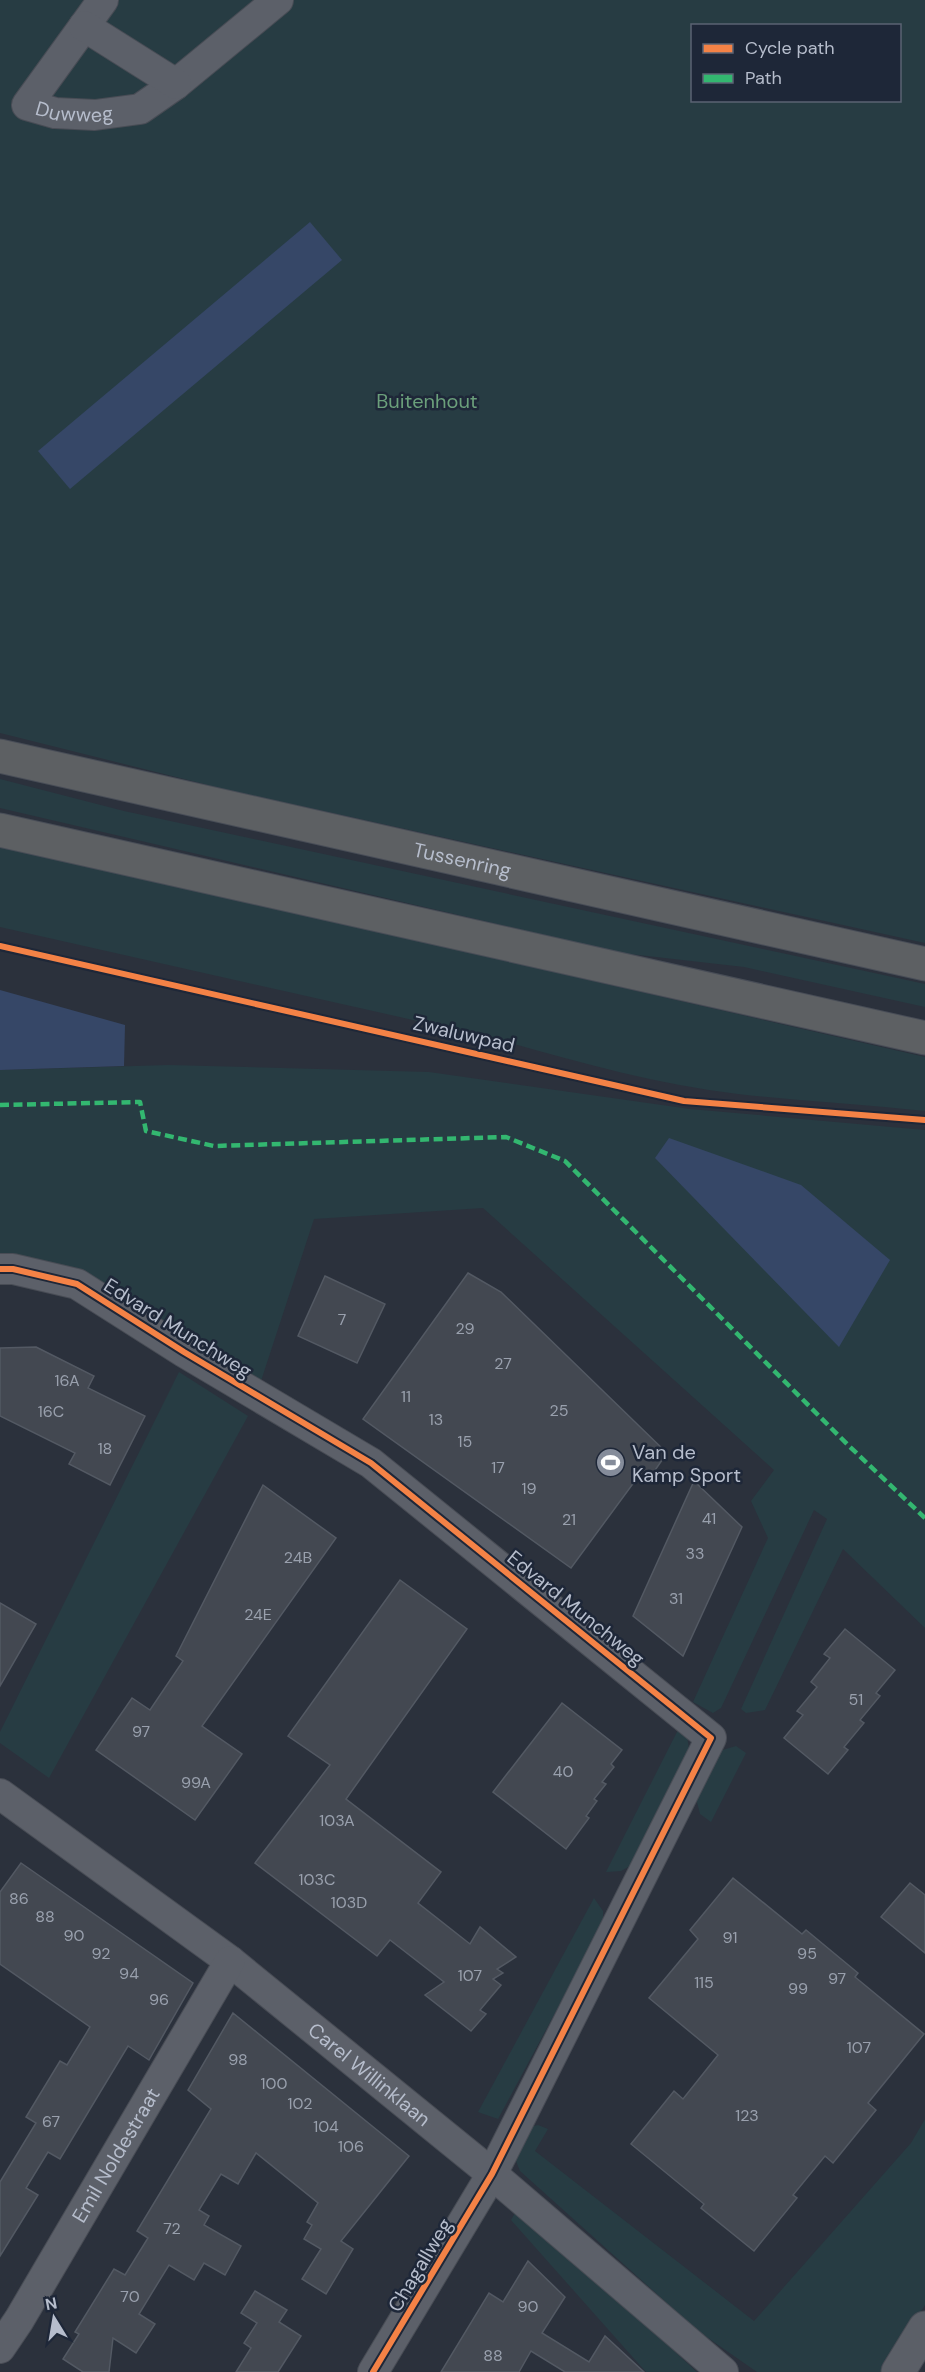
<svg xmlns="http://www.w3.org/2000/svg" width="925" height="2372" font-family="'DM Sans',sans-serif">
<rect width="100%" height="100%" fill="#2b313c"/>
<g fill="#273c43" fill-rule="evenodd">
<path d="M 0,0 L 925,0 L 925,943 L 228,790 L 0,733 ZM 692,26 L 900,26 L 900,100 L 692,100 Z"/>
<path d="M 0,779 L 124,811 L 925,984 L 925,1007 L 744,967 L 621,953 L 0,808 Z"/>
<path d="M 0,845 L 925,1057 L 925,1111 C 863,1104 800,1101 738,1094 C 655,1084 573,1061 493,1038 L 0,927 Z"/>
<path d="M 169,1065 L 429,1072 L 690,1109 L 925,1130 L 925,1628 L 843,1549 L 765,1710 L 746,1713 L 741,1709 L 827,1519 L 814,1510 L 721,1708 L 713,1713 L 693,1702 L 768,1538 L 751,1501 L 774,1470 L 483,1208 L 314,1219 L 261,1381 L 77,1268 L 0,1255 L 0,1070 Z"/>
<path d="M 179,1372 L 248,1416 L 49,1778 L 0,1743 L 0,1732 Z"/>
<path d="M 680,1726 L 687,1736 L 689,1749 L 632,1865 L 621,1871 L 606,1872 Z"/>
<path d="M 736,1746 L 746,1753 L 711,1822 L 700,1814 L 696,1798 L 719,1751 Z"/>
<path d="M 594,1898 L 603,1911 L 603,1924 L 498,2119 L 478,2112 Z"/>
<path d="M 925,2119 L 925,2305 L 883,2372 L 757,2372 L 698,2331 L 520,2171 L 514,2156 L 526,2128 L 538,2125 L 548,2129 L 535,2151 L 754,2321 L 911,2143 Z"/>
<path d="M 518,2208 L 697,2372 L 646,2372 L 511,2220 Z"/>
</g>
<g fill="#364767">
<path d="M 310,222 L 342,260 L 70,489 L 38,451 Z"/>
<path d="M 0,990 L 125,1025 L 124,1066 L 0,1070 Z"/>
<path d="M 669,1138 L 801,1185 L 890,1260 L 839,1347 L 655,1158 Z"/>
</g>
<g fill="#434851" stroke="#535963" stroke-width="1.5">
<path d="M 468,1273 L 501,1292 L 667,1453 L 651,1476 L 643,1470 L 571,1568 L 363,1419 Z"/>
<path d="M 325,1276 L 385,1304 L 357,1363 L 298,1336 Z"/>
<path d="M 36,1347 L 94,1376 L 88,1388 L 145,1416 L 110,1485 L 69,1464 L 75,1453 L 0,1416 L 0,1348 Z"/>
<path d="M 694,1481 L 742,1527 L 683,1656 L 633,1616 Z"/>
<path d="M 263,1485 L 336,1538 L 202,1726 L 242,1754 L 195,1820 L 96,1750 L 132,1698 L 150,1710 L 183,1661 L 176,1656 Z"/>
<path d="M 400,1580 L 467,1629 L 346,1799 L 441,1872 L 418,1903 L 470,1944 L 480,1927 L 516,1957 L 497,1969 L 503,1973 L 493,1979 L 501,1985 L 480,2010 L 486,2014 L 471,2031 L 425,1995 L 444,1982 L 390,1940 L 377,1956 L 255,1863 L 330,1765 L 288,1736 Z"/>
<path d="M 0,1603 L 36,1624 L 0,1686 Z"/>
<path d="M 845,1629 L 895,1670 L 876,1693 L 880,1696 L 860,1720 L 864,1723 L 844,1747 L 848,1750 L 828,1774 L 784,1738 L 803,1715 L 797,1711 L 817,1687 L 811,1682 L 830,1658 L 824,1654 Z"/>
<path d="M 562,1703 L 622,1750 L 611,1764 L 614,1767 L 602,1782 L 606,1784 L 594,1799 L 597,1801 L 586,1816 L 589,1818 L 566,1849 L 493,1792 Z"/>
<path d="M 21,1863 L 193,1983 L 149,2060 L 128,2046 L 60,2159 L 48,2152 L 26,2188 L 38,2195 L 0,2256 L 0,2182 L 36,2123 L 26,2117 L 60,2061 L 67,2065 L 90,2027 L 0,1964 L 0,1892 Z"/>
<path d="M 733,1878 L 802,1934 L 806,1930 L 858,1973 L 855,1977 L 924,2034 L 868,2103 L 876,2110 L 833,2163 L 825,2156 L 793,2195 L 797,2198 L 754,2251 L 701,2208 L 704,2204 L 631,2144 L 674,2091 L 683,2099 L 718,2055 L 649,1998 L 698,1939 L 690,1930 Z"/>
<path d="M 910,1883 L 925,1895 L 925,1953 L 881,1917 Z"/>
<path d="M 233,2013 L 409,2156 L 341,2241 L 353,2249 L 326,2294 L 302,2279 L 321,2249 L 304,2239 L 312,2225 L 307,2222 L 318,2203 L 256,2153 L 238,2184 L 221,2174 L 199,2210 L 209,2216 L 204,2225 L 241,2246 L 225,2275 L 204,2263 L 194,2280 L 169,2265 L 139,2314 L 155,2324 L 136,2353 L 113,2338 L 109,2372 L 83,2372 L 63,2359 L 79,2334 L 75,2332 L 114,2269 L 125,2275 L 148,2238 L 137,2231 L 211,2109 L 188,2090 Z"/>
<path d="M 528,2261 L 565,2297 L 542,2333 L 589,2362 L 605,2336 L 644,2372 L 565,2372 L 531,2351 L 519,2372 L 441,2372 L 489,2293 L 503,2302 Z"/>
<path d="M 255,2291 L 287,2310 L 279,2322 L 301,2336 L 278,2372 L 236,2372 L 251,2348 L 244,2343 L 257,2323 L 241,2313 Z"/>
</g>
<g fill="none" stroke-linecap="round" stroke-linejoin="round">
<defs>
<g id="street">
<path id="s1" d="M 103,0 L 27,105 L 55,113 L 95,115 L 140,109 L 176,84 L 278,0"/>
<path d="M 84,26 L 176,84"/>
<path d="M 0,1269 L 13,1269 L 77,1284 L 184,1352 L 371,1463 L 711,1738 L 492,2174 L 373,2372"/>
<path id="s2" d="M 0,1794 L 230,1961 L 492,2174 L 723,2372"/>
<path id="s3" d="M 0,2348 L 19,2320 L 230,1961"/>
</g>
<path id="secondary" d="M 898,2372 L 925,2328"/>
<g id="highway">
<path id="s4" d="M 0,756 L 925,964"/>
<path d="M 0,830 L 925,1038"/>
</g>
</defs>
<use href="#street" stroke="#484c55" stroke-width="32"/>
<use href="#secondary" stroke="#484c55" stroke-width="35"/>
<use href="#highway" stroke="#484d57" stroke-width="35"/>
<use href="#street" stroke="#5c6069" stroke-width="30"/>
<use href="#secondary" stroke="#5b5f67" stroke-width="33"/>
<use href="#highway" stroke="#5d6063" stroke-width="33"/>
<path stroke="#33b770" stroke-width="4.5" stroke-dasharray="9 4.5" stroke-linecap="butt" d="M 0,1105 L 140,1102 L 146,1131 L 214,1146 L 506,1137 L 565,1161 L 848,1445 L 925,1518"/>
<defs>
<g id="cycleway">
<path d="M 0,946 L 684,1101 L 925,1120"/>
<path d="M 0,1269 L 13,1269 L 77,1284 L 184,1352 L 371,1463 L 711,1738 L 492,2174 L 373,2372"/>
</g>
</defs>
<use href="#cycleway" stroke="#1e2738" stroke-width="10"/>
<use href="#cycleway" stroke="#f48246" stroke-width="6"/>
</g>
<defs>
<symbol id="stadium-disc" viewBox="-11 -11 22 22"><circle r="9.5" fill="#858c9a" stroke="#1e2738"/><path d="M0-5a6.5 5 0 1 0 0 10a6.5 5 0 1 0 0-10ZM-3.5-1.8h7v3.6h-7Z" fill="#fff"/></symbol>
</defs>
<g fill-rule="evenodd">
<use href="#stadium-disc" x="594" y="1446" width="33" height="33"/>
</g>
<g text-anchor="middle" dominant-baseline="central" stroke-width="5" stroke-linejoin="round" paint-order="stroke">
<g font-size="16" fill="#99a0ad">
<text x="342" y="1319">7</text>
<text x="465" y="1328">29</text>
<text x="503" y="1363">27</text>
<text x="67" y="1380">16A</text>
<text x="406" y="1396">11</text>
<text x="559" y="1410">25</text>
<text x="51" y="1411">16C</text>
<text x="436" y="1419">13</text>
<text x="465" y="1441">15</text>
<text x="105" y="1448">18</text>
<text x="498" y="1467">17</text>
<text x="529" y="1488">19</text>
<text x="709" y="1518">41</text>
<text x="569" y="1519">21</text>
<text x="695" y="1553">33</text>
<text x="298" y="1557">24B</text>
<text x="676" y="1598">31</text>
<text x="258" y="1614">24E</text>
<text x="856" y="1699">51</text>
<text x="141" y="1731">97</text>
<text x="563" y="1771">40</text>
<text x="196" y="1782">99A</text>
<text x="337" y="1820">103A</text>
<text x="317" y="1879">103C</text>
<text x="19" y="1898">86</text>
<text x="349" y="1902">103D</text>
<text x="45" y="1916">88</text>
<text x="74" y="1935">90</text>
<text x="730" y="1937">91</text>
<text x="101" y="1953">92</text>
<text x="807" y="1953">95</text>
<text x="129" y="1973">94</text>
<text x="470" y="1975">107</text>
<text x="837" y="1978">97</text>
<text x="704" y="1982">115</text>
<text x="798" y="1988">99</text>
<text x="159" y="1999">96</text>
<text x="859" y="2047">107</text>
<text x="238" y="2059">98</text>
<text x="274" y="2083">100</text>
<text x="300" y="2103">102</text>
<text x="747" y="2115">123</text>
<text x="51" y="2121">67</text>
<text x="326" y="2126">104</text>
<text x="351" y="2146">106</text>
<text x="172" y="2228">72</text>
<text x="130" y="2296">70</text>
<text x="528" y="2306">90</text>
<text x="493" y="2355">88</text>
</g>
<g font-size="20" fill="#b6bdcc" stroke="#1e2738">
<text stroke="none"><textPath href="#s1" startOffset="178">Duwweg</textPath></text>
<text stroke="none"><textPath href="#s4" startOffset="474">Tussenring</textPath></text>
<text transform="translate(464 1034) rotate(13)">Zwaluwpad</text>
<text transform="translate(178 1328) rotate(32)">Edvard Munchweg</text>
<text transform="translate(576 1608) rotate(39)">Edvard Munchweg</text>
<text stroke="none"><textPath href="#s2" startOffset="464">Carel Willinklaan</textPath></text>
<text stroke="none"><textPath href="#s3" startOffset="225">Emil Noldestraat</textPath></text>
<text transform="translate(420 2265) rotate(-59)">Chagallweg</text>
</g>
<g font-size="20" fill="#6b9f7b" stroke="#1e2738">
<text x="427" y="401">Buitenhout</text>
</g>
<g font-size="20" fill="#b6bdcc" stroke="#1e2738" text-anchor="start">
<text x="632" y="1452">Van de<tspan x="632" dy="23">Kamp Sport</tspan></text>
</g>
</g>
<rect x="691" y="24" width="210" height="78" fill="#1e2738" stroke="#5b6373" stroke-width="1.5"/>
<rect x="703" y="44" width="30" height="9" fill="#f48246" stroke="#5b6373" stroke-width="1.5"/>
<text x="745" y="54" font-size="18" fill="#b6bdcc">Cycle path</text>
<rect x="703" y="74" width="30" height="9" fill="#33b770" stroke="#5b6373" stroke-width="1.5"/>
<text x="745" y="84" font-size="18" fill="#b6bdcc">Path</text>
<g transform="translate(54 2318) rotate(349)" stroke="#1e2738" stroke-width="4.5" paint-order="stroke">
<path d="M0-4.5L10 22L0 15L-10 22Z" fill="#b6bdcc"/>
<text y="-9" font-size="16" font-weight="bold" text-anchor="middle" fill="#b6bdcc">N</text>
</g>
</svg>
